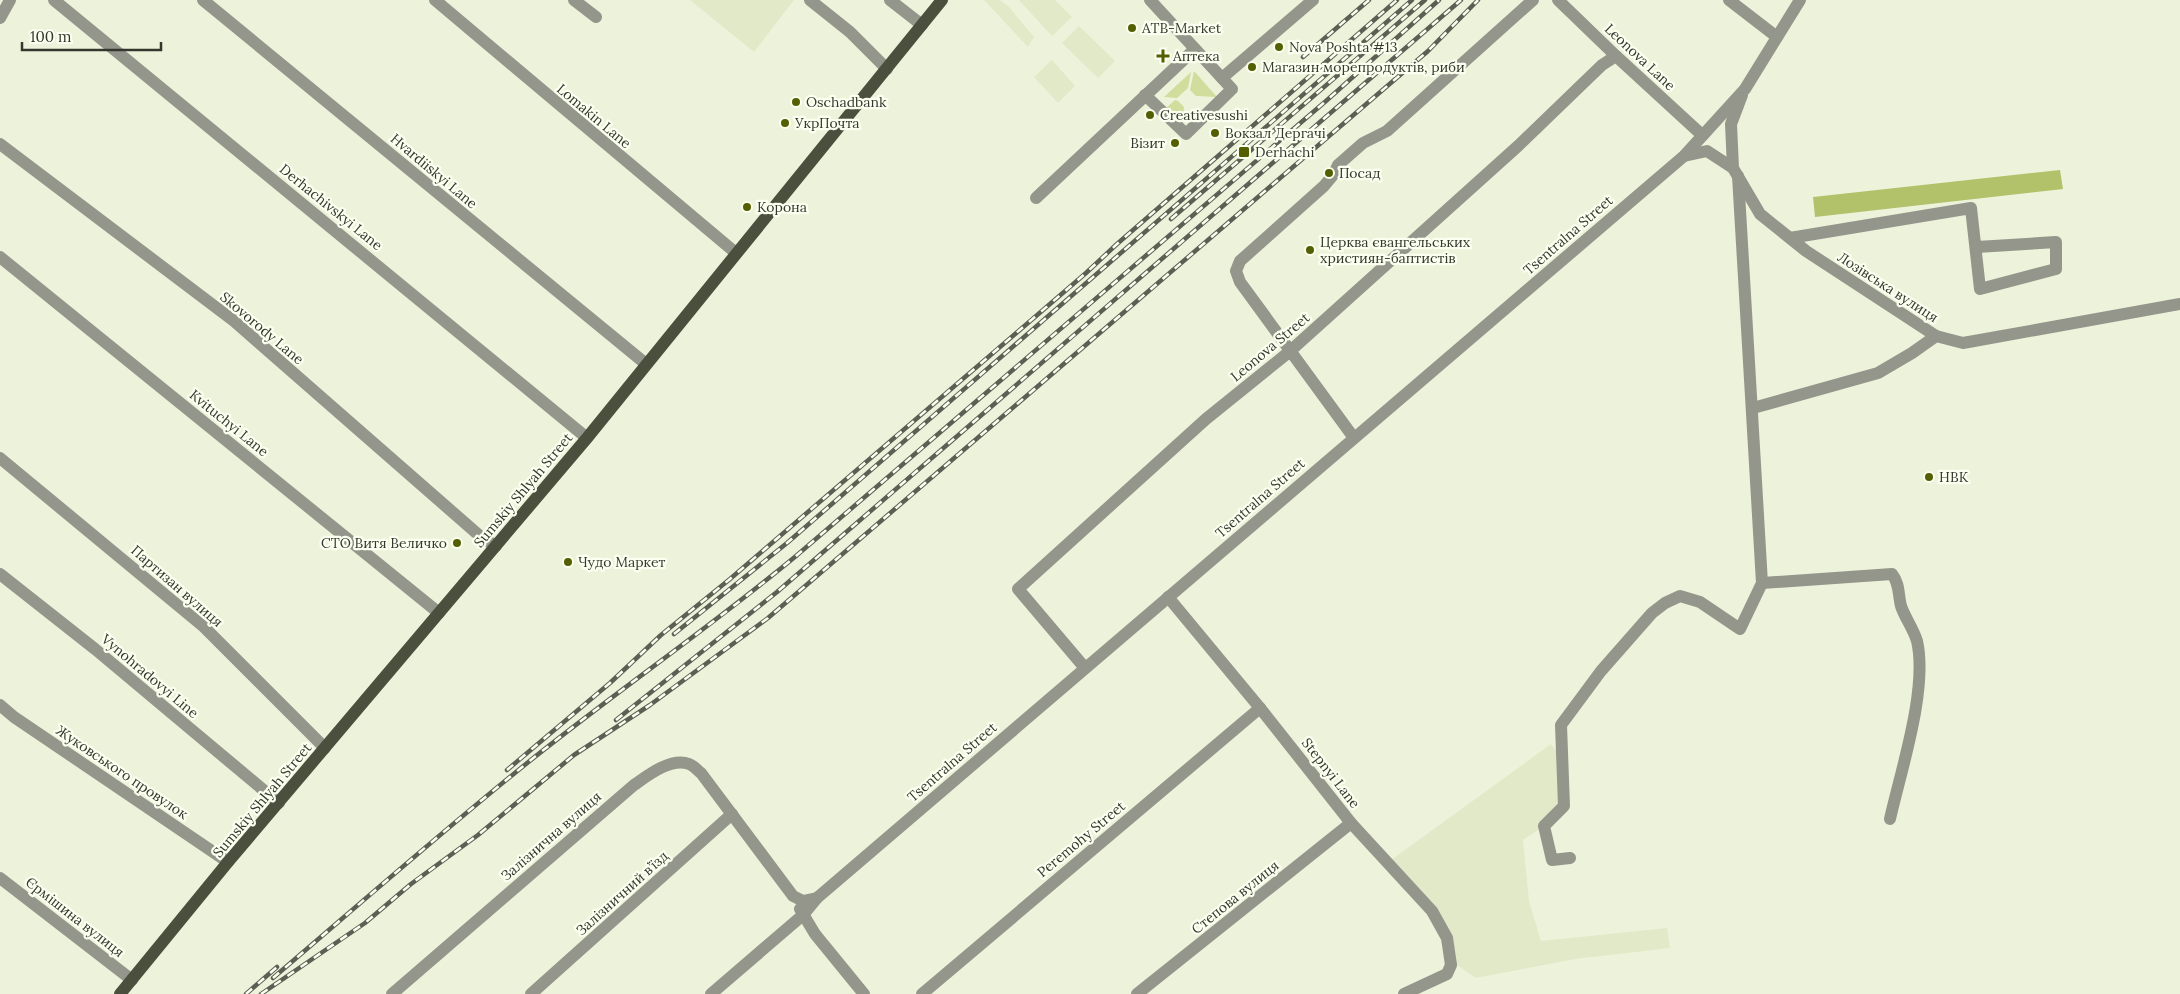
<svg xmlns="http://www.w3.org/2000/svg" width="2180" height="994" font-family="Lora,serif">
<rect width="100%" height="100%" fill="#edf3da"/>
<g fill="#e1e9c9">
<path d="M 690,0 L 794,0 L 754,52 Z"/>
<path d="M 984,0 L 1000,0 L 1009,7 L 1034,37 L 1028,47 Z"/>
<path d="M 1019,0 L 1055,0 L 1072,17 L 1052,36 Z"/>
<path d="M 1079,26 L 1115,61 L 1098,78 L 1062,43 Z"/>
<path d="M 1052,60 L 1075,86 L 1058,103 L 1034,77 Z"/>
<path d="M 1551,744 L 1559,755 L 1569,809 L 1523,840 L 1529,901 L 1541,941 L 1667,928 L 1670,948 L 1575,959 L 1476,978 L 1454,963 L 1450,939 L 1391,860 Z"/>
</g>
<g fill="#d0dd9d">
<path d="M 1194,71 L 1217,97 L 1196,96 L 1190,90 Z"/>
<path d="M 1191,72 L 1188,88 L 1177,98 L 1164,97 Z"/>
<path d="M 1175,100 L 1178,101 L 1184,107 L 1182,125 L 1166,108 Z"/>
</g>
<path fill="#b1c26b" d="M 2060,170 L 2063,189 L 1815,217 L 1813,197 Z"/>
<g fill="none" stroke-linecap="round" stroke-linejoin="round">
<g stroke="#94968c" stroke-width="12">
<path d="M 54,0 L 587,438"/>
<path d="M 203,0 L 646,364"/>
<path d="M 435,0 L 736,253"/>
<path d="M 574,0 L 596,17"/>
<path d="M 810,0 L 850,32 L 887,69"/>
<path d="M 890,0 L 922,25"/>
<path d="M 1558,0 L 1616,56 L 1702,135"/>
<path d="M 1729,0 L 1777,37"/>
<path d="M 0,18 L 10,0"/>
<path d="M 1222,78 L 1313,0"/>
<path d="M 1145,95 L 1186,134 L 1232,89 L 1150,0"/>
<path d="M 0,144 L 234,321 L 481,537 L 496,546"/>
<path d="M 1684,156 L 1707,151 L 1733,168 L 1760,214 L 1806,251 L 1936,336 L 1963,343 L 2180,304"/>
<path d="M 1733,168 L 1731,124 L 1742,95"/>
<path d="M 1036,198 L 1195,49"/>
<path d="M 1790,238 L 1971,208 L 1980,289 L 2056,269 L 2056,242 L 1977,247"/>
<path d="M 0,257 L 439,613"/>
<path d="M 1753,408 L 1878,373 L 1912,353 L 1936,336"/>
<path d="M 1354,438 L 1240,282 L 1236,271 L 1240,261 L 1324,186 L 1334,174 L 1338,165 L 1363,143 L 1387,131 L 1533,0"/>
<path d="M 0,458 L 204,627 L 325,748"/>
<path d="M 0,574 L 95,649 L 279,803"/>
<path d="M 1762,583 L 1892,574 C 1900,584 1898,595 1901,606 C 1905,618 1913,628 1917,641 C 1928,689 1901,770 1890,819"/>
<path d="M 1168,597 L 1260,708 L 1351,823 L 1432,911 L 1447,938 L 1451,965 L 1447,974 L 1404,994"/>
<path d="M 1085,668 L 1018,589 L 1206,419 L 1289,352 L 1518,146 L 1602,65 L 1616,56"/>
<path d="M 0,705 L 14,717 L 228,862"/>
<path d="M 1570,858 L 1552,860 L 1544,826 L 1564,806 L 1561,725 L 1601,671 L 1652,613 L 1665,603 L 1680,596 L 1700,602 L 1740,629 L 1762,583 L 1738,176"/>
<path d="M 0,878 L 132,980"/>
<path d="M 800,909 L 815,934 L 864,994"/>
<path d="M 392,994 L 634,785 C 647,776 671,757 689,764 C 693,765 698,771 701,773 L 793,896 L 803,901 L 817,898"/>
<path d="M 531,994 L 732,814"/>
<path d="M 711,994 L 803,915 L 817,898 L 1684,156 L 1745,89 L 1800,0"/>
<path d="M 922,994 L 1260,708"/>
<path d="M 1137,994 L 1351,823"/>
</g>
<path stroke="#4b4f3d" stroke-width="12" d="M 120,994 L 228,862 L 587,438 L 942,0"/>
<defs>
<g id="rail">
<path d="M 1303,57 L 1369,0"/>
<path d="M 1171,219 L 1425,0"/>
<path d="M 674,634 L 787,543 L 1412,0"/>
<path d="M 616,720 L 777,592 L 1461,0"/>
<path d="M 507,770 L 610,683 L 661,635 L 730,579 L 1086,273 L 1117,244 L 1397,0"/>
<path d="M 273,978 C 355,908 437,836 521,768 C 611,695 707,630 796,556 L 1326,101 L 1439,0"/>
<path d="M 246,994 L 277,967"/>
<path d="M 261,994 L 365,923 L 411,884 L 478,835 L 574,755 L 650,705 L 768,618 L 1428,51 L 1478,0"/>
</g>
</defs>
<use href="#rail" stroke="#5c5f53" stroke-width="4.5"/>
<use href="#rail" stroke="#fbfff0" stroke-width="2.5" stroke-dasharray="8" stroke-linecap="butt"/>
</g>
<g fill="#535f00" stroke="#fbfff0" stroke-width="2">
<circle cx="1132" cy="28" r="5"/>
<circle cx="1279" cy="47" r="5"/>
<path d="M1160.5 48.5h5v5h5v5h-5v5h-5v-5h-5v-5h5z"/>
<circle cx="1252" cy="67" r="5"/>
<circle cx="796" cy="102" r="5"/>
<circle cx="1150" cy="115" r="5"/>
<circle cx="785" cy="123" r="5"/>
<circle cx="1215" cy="133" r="5"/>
<circle cx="1175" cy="143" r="5"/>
<rect x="1238" y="146" width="12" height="12" rx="2.5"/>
<circle cx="1329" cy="173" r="5"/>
<circle cx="747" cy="207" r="5"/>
<circle cx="1310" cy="250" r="5"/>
<circle cx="1929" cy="477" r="5"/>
<circle cx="457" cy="543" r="5"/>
<circle cx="568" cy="562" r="5"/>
</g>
<g text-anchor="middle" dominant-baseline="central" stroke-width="4.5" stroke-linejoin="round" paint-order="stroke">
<g font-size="14" fill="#35372e" stroke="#fbfff0" text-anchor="start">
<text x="1142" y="28">ATB-Market</text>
<text x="1289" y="47">Nova Poshta #13</text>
<text x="1173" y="56">Аптека</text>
<text x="1262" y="67">Магазин морепродуктів, риби</text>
<text x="806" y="102">Oschadbank</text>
<text x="1160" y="115">Creativesushi</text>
<text x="795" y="123">УкрПочта</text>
<text x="1225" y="133">Вокзал Дергачі</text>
<text x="1165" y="143" text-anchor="end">Візит</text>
<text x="1255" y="152">Derhachi</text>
<text x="1339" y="173">Посад</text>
<text x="757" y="207">Корона</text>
<text x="1320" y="242">Церква євангельських<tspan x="1320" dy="16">християн-баптистів</tspan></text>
<text x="1939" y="477">НВК</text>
<text x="447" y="543" text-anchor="end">СТО Витя Величко</text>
<text x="578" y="562">Чудо Маркет</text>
</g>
<g font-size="14" fill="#35372e" stroke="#fbfff0">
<text transform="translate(1640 57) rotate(43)">Leonova Lane</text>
<text transform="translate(594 116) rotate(40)">Lomakin Lane</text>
<text transform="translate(434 171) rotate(40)">Hvardiiskyi Lane</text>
<text transform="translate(331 207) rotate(39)">Derhachivskyi Lane</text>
<text transform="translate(1568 235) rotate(-41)">Tsentralna Street</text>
<text transform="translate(1888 287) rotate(33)">Лозівська вулиця</text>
<text transform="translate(262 328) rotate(40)">Skovorody Lane</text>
<text transform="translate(1270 347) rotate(-40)">Leonova Street</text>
<text transform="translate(229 423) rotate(39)">Kvituchyi Lane</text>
<text transform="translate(523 490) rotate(-50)">Sumskiy Shlyah Street</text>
<text transform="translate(1260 498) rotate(-41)">Tsentralna Street</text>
<text transform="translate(177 586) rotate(41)">Партизан вулиця</text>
<text transform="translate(150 676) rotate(40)">Vynohradovyi Line</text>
<text transform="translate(952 762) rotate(-41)">Tsentralna Street</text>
<text transform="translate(122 772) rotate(34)">Жуковського провулок</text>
<text transform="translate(1331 773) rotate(52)">Stepnyi Lane</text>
<text transform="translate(262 800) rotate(-50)">Sumskiy Shlyah Street</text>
<text transform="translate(551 836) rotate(-41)">Залізнична вулиця</text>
<text transform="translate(1081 839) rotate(-40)">Peremohy Street</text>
<text transform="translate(622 893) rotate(-42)">Залізничний в’їзд</text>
<text transform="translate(1235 897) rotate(-39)">Степова вулиця</text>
<text transform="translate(75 917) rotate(38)">Єрмішина вулиця</text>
</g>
</g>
<path d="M22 42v8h139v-8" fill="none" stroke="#35372e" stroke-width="2.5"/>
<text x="30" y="42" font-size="15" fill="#35372e" stroke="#fbfff0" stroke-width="4" paint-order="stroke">100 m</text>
</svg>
